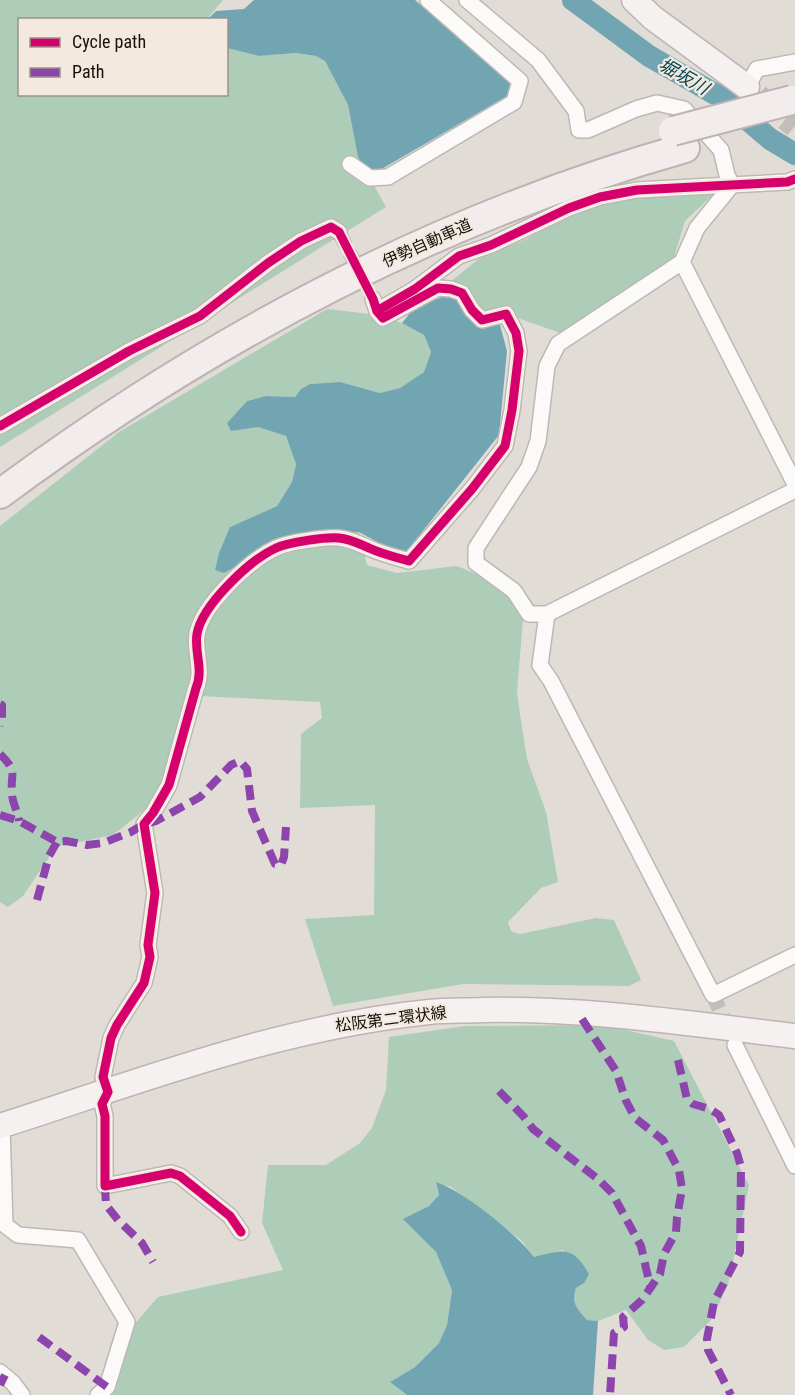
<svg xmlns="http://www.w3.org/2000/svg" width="795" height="1395" font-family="'Roboto Condensed','Noto Sans JP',sans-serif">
<rect width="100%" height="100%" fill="#e2dcd7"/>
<g fill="#adcdb8">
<path d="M 0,0 L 223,0 L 207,19 L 20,20 L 20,94 L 226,94 L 227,48 L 259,56 L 296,53 L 316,56 L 325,61 L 348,105 L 358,157 L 386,207 L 0,447 Z"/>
<path d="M 719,189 L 685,221 L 672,264 L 563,334 L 518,318 L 490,320 L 444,287 L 481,257 L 527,239 L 576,206 L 603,195 Z"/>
<path d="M 327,309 L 378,315 L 402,323 L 424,335 L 431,352 L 424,372 L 400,388 L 380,393 L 340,382 L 310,384 L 301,389 L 295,397 L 266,396 L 247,401 L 227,423 L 258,427 L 286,436 L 296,463 L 292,482 L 277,506 L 230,527 L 263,551 L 337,532 L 359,532 L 367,565 L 397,573 L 457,566 L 486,578 L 517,602 L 523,619 L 517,692 L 520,714 L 527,759 L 546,812 L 558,882 L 541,888 L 508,922 L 511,931 L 520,934 L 596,918 L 614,920 L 641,980 L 629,986 L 463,984 L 333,1006 L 305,919 L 374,915 L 375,805 L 300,808 L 301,734 L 322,718 L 320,702 L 199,696 L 157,800 L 113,835 L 56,847 L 23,896 L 8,907 L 0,902 L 0,526 L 119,432 Z"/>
<path d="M 603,1025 L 674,1041 L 749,1185 L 728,1285 L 711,1320 L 684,1347 L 664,1350 L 648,1340 L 626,1310 L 598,1321 L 587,1320 C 577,1308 571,1304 576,1288 L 584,1283 L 563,1250 L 534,1257 L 521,1240 L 451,1187 L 436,1183 L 439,1195 L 429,1206 L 404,1219 L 436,1252 L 452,1289 L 447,1325 L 439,1343 L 415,1367 L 390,1382 L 407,1395 L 111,1395 L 116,1389 L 132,1327 L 158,1297 L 283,1270 L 262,1223 L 268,1165 L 326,1165 L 360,1143 L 372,1128 L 386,1090 L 389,1037 L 465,1026 Z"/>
</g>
<g fill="#72a5b2">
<path d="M 254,0 L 415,0 L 511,80 L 507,96 L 368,177 L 358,157 L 348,105 L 325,61 L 316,56 L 296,53 L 259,56 L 227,48 L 226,20 L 207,20 L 216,11 L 244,9 Z"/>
<path d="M 442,297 L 454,298 L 470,309 L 470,319 L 482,324 L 500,325 L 507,351 L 499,435 L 403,556 L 359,532 L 337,532 L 263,551 L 224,573 L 215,570 L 219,553 L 230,527 L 277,506 L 292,482 L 296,464 L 286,436 L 258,427 L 231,431 L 227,423 L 247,401 L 266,396 L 295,397 L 301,389 L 310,384 L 340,382 L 380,393 L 400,388 L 424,372 L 431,352 L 424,335 L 402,323 L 414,308 Z"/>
<path d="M 436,1182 C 465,1192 515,1233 534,1257 C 564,1250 572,1245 589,1274 L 584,1283 L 576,1288 C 571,1304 577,1308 587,1320 L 598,1321 L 593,1395 L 407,1395 L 390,1382 L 415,1367 L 439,1343 L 447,1325 L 452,1290 L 436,1252 L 403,1219 L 429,1206 L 439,1195 Z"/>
</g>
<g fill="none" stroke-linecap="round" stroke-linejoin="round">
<path stroke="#72a5b2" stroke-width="22" d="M 573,0 L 649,56 L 722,98 L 770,139 L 795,154"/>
<g stroke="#c3beb9" stroke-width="15" stroke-dasharray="15 8" stroke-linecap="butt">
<path d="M 339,232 L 373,299"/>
<path d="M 713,995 L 730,1034"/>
</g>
<path stroke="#c3beb9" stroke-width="24" stroke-dasharray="24 12" stroke-linecap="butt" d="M 758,96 L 795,126"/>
<defs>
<g id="minor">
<path d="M 467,0 L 538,60 L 576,111 L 579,130 L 588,130 L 636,109 L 657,103 L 684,109 L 721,150 L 727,175 L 732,185"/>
<path d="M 747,87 L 757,69 L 795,62"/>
<path d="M 350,164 L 370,178 L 388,177 L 514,102 L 520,81 L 428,0"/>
<path d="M 732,185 L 697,228 L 682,262 L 558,344 L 547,366 L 538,441 L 529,467 L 476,548 L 476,563 L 514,591 L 529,614 L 547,614 L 795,490"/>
<path d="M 682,262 L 795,484"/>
<path d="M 373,299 L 377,311 L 415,289 L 459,256 L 491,245 L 569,208 L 600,197 L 637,190 L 787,182 L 795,179"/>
<path d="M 0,426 L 129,351 L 200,316 L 268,263 L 301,241 L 331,227 L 339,232"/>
<path d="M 547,614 L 540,665 L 551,681 L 713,995 L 795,955"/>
<path d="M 735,1045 L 795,1166"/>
<path d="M 2,1126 L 5,1225 L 18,1235 L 78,1240 L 127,1322 L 107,1387 L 98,1395"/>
<path d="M 241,1232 L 230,1216 L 180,1176 L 171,1173 L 105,1186 L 105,1116 L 102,1104 L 108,1092 L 103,1077 L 111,1038 L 117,1025 L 144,983 L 150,957 L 148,945 L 155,893 L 144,824 L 153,813 L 169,785 L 196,688 C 204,670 194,652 197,634 C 202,605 250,560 276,548 C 289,542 325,537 339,538 C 351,539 359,544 369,548 C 382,554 395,557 409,561 L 472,489 L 505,446 L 512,410 L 519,351 L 516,333 L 506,314 L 482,320 L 472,310 L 462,293 L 451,289 L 438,288 L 383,318 L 377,311"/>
<path d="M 0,1372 L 13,1383 L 22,1395"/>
</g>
<g id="primary">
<path d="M 634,0 L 653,18 L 747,87"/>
<path d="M 0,1126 C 141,1081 280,1027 429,1012 C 447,1010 465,1011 483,1010 C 588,1008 691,1024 795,1036"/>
</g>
<path id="motorway" d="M 0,494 C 206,341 437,218 685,148"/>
</defs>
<use href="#minor" stroke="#bdb8b4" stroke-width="18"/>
<use href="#primary" stroke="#bdb3b2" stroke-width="27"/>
<use href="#motorway" stroke="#bdb3b2" stroke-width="32"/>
<use href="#minor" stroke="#fbfaf9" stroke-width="15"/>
<use href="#primary" stroke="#f6f1f1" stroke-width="24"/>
<use href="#motorway" stroke="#f3ecec" stroke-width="28"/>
<defs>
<path id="motorway-bridge" d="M 673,131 L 792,100"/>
</defs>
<use href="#motorway-bridge" stroke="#bdb3b2" stroke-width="32" stroke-linecap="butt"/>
<use href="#motorway-bridge" stroke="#f3ecec" stroke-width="28"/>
<g stroke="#8e44ad" stroke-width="8" stroke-dasharray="15 8" stroke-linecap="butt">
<path d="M 0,704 L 2,705 L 2,718 L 0,726"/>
<path d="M 0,754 C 19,773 10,772 12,793 C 12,803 18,811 19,821"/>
<path d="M 0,815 L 19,821 L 57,842 L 66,841 L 87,845 L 103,843 L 131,832 L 144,824 L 156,821 L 200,797 L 231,765 L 240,761 L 247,769 L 252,811 L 275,864 L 281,865 L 284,857 L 286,827"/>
<path d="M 37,900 L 49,856 L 57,842"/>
<path d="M 582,1019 L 616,1071 L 626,1101 L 635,1118 L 663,1140 L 679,1170 L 682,1189 L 677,1217 L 676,1232 L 664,1254 L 660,1274 L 642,1300 L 623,1317 L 624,1327 L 614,1333 L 610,1395"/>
<path d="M 678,1060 L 687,1099 L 693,1104 L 710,1109 L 719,1115 L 737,1153 L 741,1167 L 740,1252 L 714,1302 L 707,1339 L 708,1350 L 731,1395"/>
<path d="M 499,1091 L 524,1117 L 533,1129 L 598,1179 L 612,1193 L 641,1246 L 651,1290"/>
<path d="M 105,1186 L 106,1205 L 118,1220 L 142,1243 L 153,1262"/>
<path d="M 39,1337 L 107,1387"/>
<path d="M 0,1385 L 5,1375"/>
</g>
<defs>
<g id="cycleway">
<path d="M 0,426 L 129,351 L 200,316 L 268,263 L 301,241 L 331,227 L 339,232 L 373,299 L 377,311 L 415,289 L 459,256 L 491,245 L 569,208 L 600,197 L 637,190 L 787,182 L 795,179"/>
<path d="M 241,1232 L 230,1216 L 180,1176 L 171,1173 L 105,1186 L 105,1116 L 102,1104 L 108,1092 L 103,1077 L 111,1038 L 117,1025 L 144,983 L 150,957 L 148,945 L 155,893 L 144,824 L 153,813 L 169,785 L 196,688 C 204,670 194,652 197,634 C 202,605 250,560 276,548 C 289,542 325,537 339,538 C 351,539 359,544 369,548 C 382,554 395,557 409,561 L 472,489 L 505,446 L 512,410 L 519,351 L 516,333 L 506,314 L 482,320 L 472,310 L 462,293 L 451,289 L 438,288 L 383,318 L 377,311"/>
</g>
</defs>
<use href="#cycleway" stroke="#f4e9df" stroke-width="13"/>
<use href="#cycleway" stroke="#d6006c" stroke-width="9"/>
</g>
<g text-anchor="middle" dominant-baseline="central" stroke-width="4.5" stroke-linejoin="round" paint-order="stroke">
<g font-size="16" fill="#14110d" stroke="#f4e9df">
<text transform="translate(427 243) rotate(-24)">伊勢自動車道</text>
<text transform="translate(391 1019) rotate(-7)">松阪第二環状線</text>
</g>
<g font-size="18" font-style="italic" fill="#004655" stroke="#f4e9df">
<text transform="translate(684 76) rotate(30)">堀坂川</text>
</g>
</g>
<rect x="18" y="18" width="210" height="78" fill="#f4e9df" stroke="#9a938b" stroke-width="1.5"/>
<rect x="30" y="38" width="30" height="9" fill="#d6006c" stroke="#9a938b" stroke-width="1.5"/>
<text x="72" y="48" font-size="18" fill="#14110d">Cycle path</text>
<rect x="30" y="68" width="30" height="9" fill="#8e44ad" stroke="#9a938b" stroke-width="1.5"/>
<text x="72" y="78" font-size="18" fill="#14110d">Path</text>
</svg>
